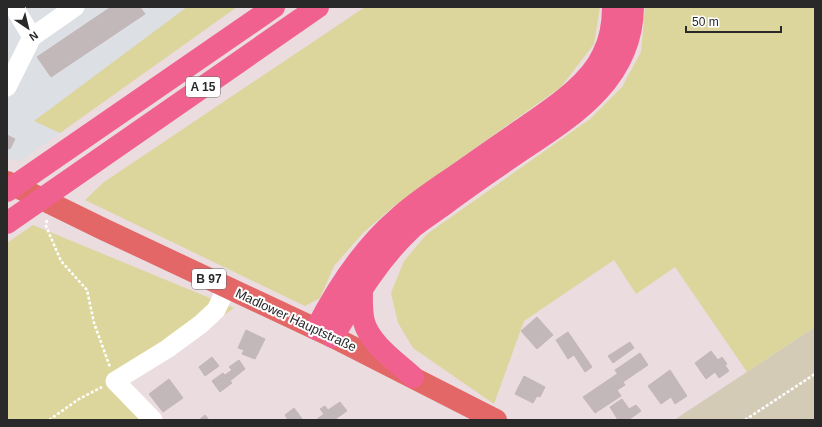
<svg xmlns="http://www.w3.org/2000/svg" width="822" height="427" font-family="Arial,sans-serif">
<rect width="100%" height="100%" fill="#eadcdf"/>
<path fill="#dcdfe3" d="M 7,7 L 187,7 L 34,121 L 60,133 L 19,162 L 7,157 Z"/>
<g fill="#dcd69d">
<path d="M 187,7 L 237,7 L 60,133 L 34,121 Z"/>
<path d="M 365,7 L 600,7 L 594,44 L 561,87 L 394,206 L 363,233 L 334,266 L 320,298 L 305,306 L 85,200 L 104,182 Z"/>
<path d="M 645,7 L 815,7 L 815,327 L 747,372 L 675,267 L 636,294 L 614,260 L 524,321 L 494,404 L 413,348 L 398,323 L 391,293 L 404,261 L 427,234 L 590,119 L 622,87 L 641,52 Z"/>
<path d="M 33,225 L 234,308 L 127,384 L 144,420 L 7,420 L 7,243 Z"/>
</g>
<path fill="#d3cbb5" d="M 815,327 L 815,420 L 674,420 Z"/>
<g fill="#c3b8b9" stroke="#c5b6b8">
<path d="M 111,7 L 140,7 L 145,14 L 51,77 L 37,57 Z"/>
<path d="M 7,135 L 15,139 L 10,149 L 7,148 Z"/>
<path d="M 537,317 L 553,335 L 537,349 L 521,331 Z"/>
<path d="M 246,330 L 265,339 L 255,359 L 242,354 L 244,350 L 238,348 Z"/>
<path d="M 568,332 L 592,367 L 585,372 L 574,355 L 568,359 L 556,340 Z"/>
<path d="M 630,342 L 634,348 L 613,363 L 608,356 Z"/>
<path d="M 711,351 L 718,360 L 722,357 L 727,364 L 725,365 L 729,371 L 719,378 L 715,372 L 706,379 L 695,363 Z"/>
<path d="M 640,353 L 648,365 L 623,382 L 615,370 Z"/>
<path d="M 212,357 L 219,366 L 205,376 L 199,367 Z"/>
<path d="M 239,360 L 245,369 L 230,381 L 232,383 L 220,392 L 212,381 L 223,373 L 225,375 L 232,370 L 229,367 Z"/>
<path d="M 670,370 L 687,396 L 675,404 L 671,397 L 661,404 L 648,386 Z"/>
<path d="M 617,374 L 625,385 L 617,390 L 621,396 L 595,413 L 583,397 Z"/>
<path d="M 524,376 L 545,387 L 540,397 L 537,396 L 533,403 L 515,394 Z"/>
<path d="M 169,379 L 183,398 L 163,412 L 149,394 Z"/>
<path d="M 622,399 L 634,416 L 628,420 L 618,420 L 610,407 Z"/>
<path d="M 340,402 L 347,411 L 334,420 L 318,420 L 317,419 L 324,414 L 320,409 L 325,406 L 328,410 Z"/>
<path d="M 636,405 L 641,411 L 634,416 L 629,409 Z"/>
<path d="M 294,408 L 303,420 L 288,420 L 285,415 Z"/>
<path d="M 205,415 L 209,420 L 199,420 Z"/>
</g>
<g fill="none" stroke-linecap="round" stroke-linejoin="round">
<g stroke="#fff" stroke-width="2.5" stroke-dasharray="3 2" stroke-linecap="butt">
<path d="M 47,220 L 46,226 L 61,261 L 87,290 L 94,323 L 110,367"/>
<path d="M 49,420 L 79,399 L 102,387"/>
<path d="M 745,420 L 815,374"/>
</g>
<g stroke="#fff" stroke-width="19">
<path d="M 14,7 L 32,37"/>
<path d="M 7,87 L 32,37 L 75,7"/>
<path d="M 153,420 L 115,381 L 167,349 L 201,324 L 216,310 L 227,287"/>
</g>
<path stroke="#e46767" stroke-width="22" d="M 7,182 L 103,229 L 333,337 L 496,420"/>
<g stroke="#f06190" stroke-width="22">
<path d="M 7,191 L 274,7"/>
<path d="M 7,223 L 318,7"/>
<path d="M 362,288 C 362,300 361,311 364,322 C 370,344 397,362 413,377"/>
<path d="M 316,329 C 337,288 363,248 398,218 C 415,203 434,190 452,178 C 476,161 500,144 524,128 C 551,109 589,85 603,54 C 610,40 613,23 613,7"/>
<path d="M 333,337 C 356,298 379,258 413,227 C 423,219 434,212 445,204 C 469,186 494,169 519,152 C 573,116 632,80 633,7"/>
</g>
</g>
<g text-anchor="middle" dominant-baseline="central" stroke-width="4" stroke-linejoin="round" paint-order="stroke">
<g fill="#fff" stroke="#696969" stroke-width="1">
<rect x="186" y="77" width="34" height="20" rx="3"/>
<rect x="192" y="269" width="34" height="20" rx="3"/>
</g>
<g font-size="12" font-weight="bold" fill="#292929">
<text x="203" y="87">A 15</text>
<text x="209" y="279">B 97</text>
</g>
<g font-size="13" fill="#292929" stroke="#fff">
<text transform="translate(296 320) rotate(25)">Madlower Hauptstraße</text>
</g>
</g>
<rect width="822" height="427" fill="none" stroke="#292929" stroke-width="16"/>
<g transform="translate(28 28) rotate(145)" stroke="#ffffff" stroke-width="3" paint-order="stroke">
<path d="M0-3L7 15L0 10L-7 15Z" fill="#292929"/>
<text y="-6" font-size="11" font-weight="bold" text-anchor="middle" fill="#292929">N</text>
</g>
<path d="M686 26v6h95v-6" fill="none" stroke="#292929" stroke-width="2"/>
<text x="692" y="26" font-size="12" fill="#292929" stroke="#ffffff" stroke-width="3" paint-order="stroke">50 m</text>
</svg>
